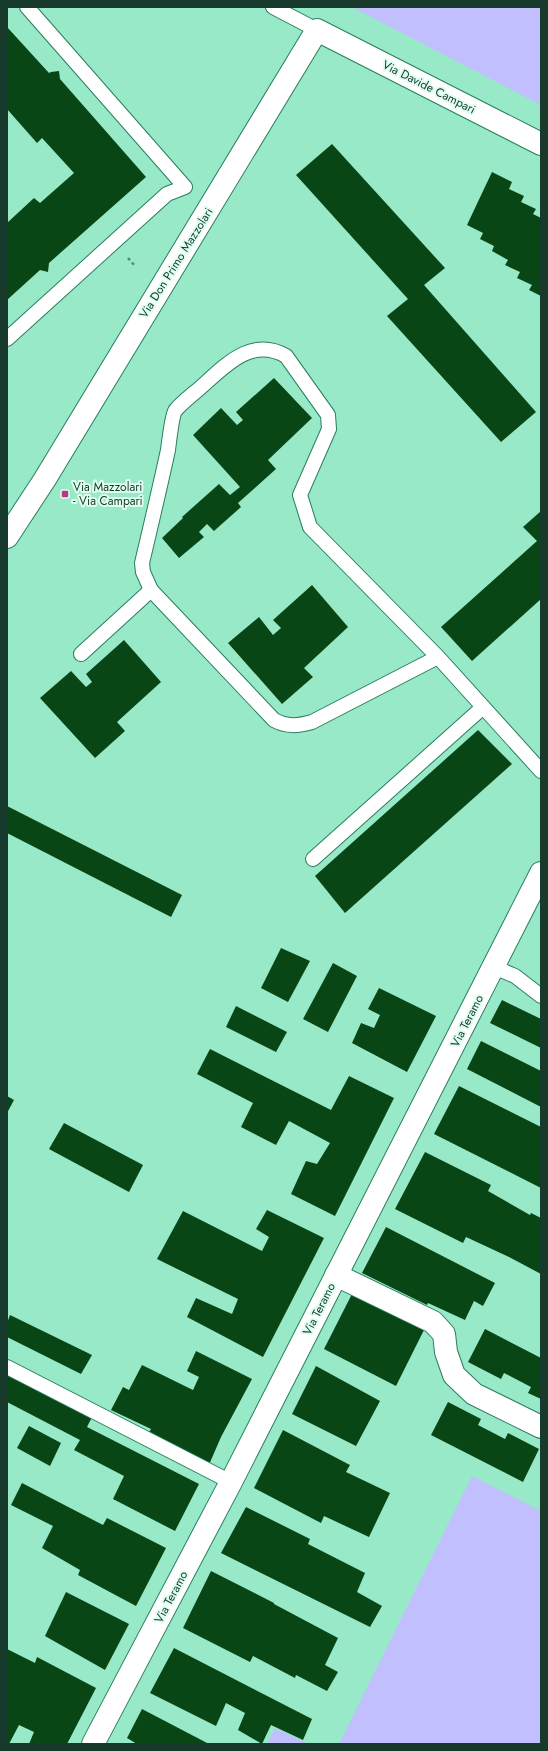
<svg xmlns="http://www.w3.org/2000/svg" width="548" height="1751" font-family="Jost,sans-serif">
<rect width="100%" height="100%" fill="#97e9c7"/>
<g fill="#c1bffd">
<path d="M 352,7 L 541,7 L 541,105 Z"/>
<path d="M 472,1476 L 541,1511 L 541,1744 L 339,1744 Z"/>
<path d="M 275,1728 L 308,1744 L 267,1744 Z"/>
</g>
<g fill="#084615">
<path d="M 7,27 L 49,73 L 51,72 L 59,71 L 60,79 L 146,177 L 49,263 L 48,272 L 40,270 L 7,300 L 7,223 L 34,198 L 40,203 L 74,173 L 42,138 L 37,143 L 7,109 Z"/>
<path d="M 332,144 L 445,268 L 424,285 L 536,412 L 501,442 L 387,316 L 408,299 L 296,175 Z"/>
<path d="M 492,172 L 512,182 L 509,189 L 524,196 L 521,202 L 536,209 L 533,214 L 541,218 L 541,296 L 529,290 L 532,285 L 517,278 L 520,272 L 505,265 L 508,260 L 492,251 L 494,246 L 480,239 L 483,233 L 467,225 Z"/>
<path d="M 274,378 L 312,418 L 268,460 L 276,469 L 238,503 L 241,507 L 214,531 L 207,524 L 199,532 L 204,537 L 179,558 L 162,538 L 183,518 L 182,517 L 219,484 L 230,495 L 240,487 L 193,435 L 221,408 L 237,425 L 243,420 L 236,412 Z"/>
<path d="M 541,511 L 541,599 L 472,661 L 441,627 L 537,541 L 523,527 Z"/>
<path d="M 312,585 L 348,627 L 304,668 L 313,677 L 282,704 L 228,643 L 259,617 L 273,635 L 281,628 L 273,620 Z"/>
<path d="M 124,640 L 161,682 L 117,722 L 125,731 L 95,758 L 40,698 L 71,671 L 86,687 L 92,682 L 86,674 Z"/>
<path d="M 478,730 L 512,764 L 345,913 L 315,876 Z"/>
<path d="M 7,806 L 182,895 L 171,917 L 7,833 Z"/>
<path d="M 281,948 L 310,961 L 288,1002 L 261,988 Z"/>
<path d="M 333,963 L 357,976 L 328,1032 L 303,1019 Z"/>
<path d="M 379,988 L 436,1016 L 407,1072 L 352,1043 L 361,1023 L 374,1028 L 380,1015 L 368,1009 Z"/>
<path d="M 502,1000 L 541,1019 L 541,1048 L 490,1023 Z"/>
<path d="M 236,1006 L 287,1032 L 276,1052 L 226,1027 Z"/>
<path d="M 481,1041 L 541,1071 L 541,1107 L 467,1069 Z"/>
<path d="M 210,1049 L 331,1110 L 349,1076 L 394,1098 L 335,1216 L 291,1194 L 306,1161 L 317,1164 L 330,1143 L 289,1121 L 276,1145 L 241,1127 L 253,1103 L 197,1074 Z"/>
<path d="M 459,1086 L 541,1127 L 541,1188 L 434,1134 Z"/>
<path d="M 7,1096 L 14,1100 L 7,1113 Z"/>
<path d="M 64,1123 L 143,1165 L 129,1192 L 49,1149 Z"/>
<path d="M 425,1152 L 491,1185 L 488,1191 L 530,1215 L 531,1213 L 541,1218 L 541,1274 L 509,1257 L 466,1237 L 463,1243 L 395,1209 Z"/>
<path d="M 267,1210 L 324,1238 L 263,1357 L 187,1317 L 196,1298 L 232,1314 L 238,1299 L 157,1259 L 183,1211 L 262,1251 L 269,1237 L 256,1229 Z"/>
<path d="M 386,1227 L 495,1283 L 483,1306 L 474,1301 L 465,1320 L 428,1303 L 427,1305 L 362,1273 Z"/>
<path d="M 353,1292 L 425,1328 L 396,1386 L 324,1349 Z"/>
<path d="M 10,1315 L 92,1355 L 81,1374 L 7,1337 L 7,1323 Z"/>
<path d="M 485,1329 L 541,1358 L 541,1399 L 528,1393 L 531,1387 L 504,1373 L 501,1379 L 468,1362 Z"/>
<path d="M 196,1351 L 252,1379 L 221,1437 L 208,1467 L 147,1436 L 151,1429 L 111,1410 L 123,1387 L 129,1390 L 142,1365 L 193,1390 L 199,1377 L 187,1371 Z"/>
<path d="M 316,1366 L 380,1401 L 356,1446 L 292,1414 Z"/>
<path d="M 7,1372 L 93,1415 L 87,1427 L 199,1484 L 175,1531 L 113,1499 L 124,1476 L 74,1450 L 80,1440 L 7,1402 Z"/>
<path d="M 448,1402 L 481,1419 L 478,1425 L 505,1439 L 508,1433 L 539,1449 L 523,1482 L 431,1435 Z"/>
<path d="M 29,1426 L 61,1443 L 50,1466 L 17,1448 Z"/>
<path d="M 283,1430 L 350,1465 L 346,1472 L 390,1493 L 369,1537 L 324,1516 L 321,1523 L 254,1488 Z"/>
<path d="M 22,1483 L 103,1525 L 107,1518 L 166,1548 L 136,1606 L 78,1575 L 80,1570 L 42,1548 L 53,1526 L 11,1505 Z"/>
<path d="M 246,1507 L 310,1539 L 308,1544 L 365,1573 L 357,1592 L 382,1606 L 370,1627 L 221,1553 Z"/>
<path d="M 211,1571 L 274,1603 L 274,1604 L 338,1638 L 325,1665 L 338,1672 L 327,1691 L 296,1675 L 295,1678 L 253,1656 L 250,1662 L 183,1628 Z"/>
<path d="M 66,1592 L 129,1624 L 105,1670 L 45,1636 Z"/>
<path d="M 174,1648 L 312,1719 L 303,1740 L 271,1725 L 262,1744 L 238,1730 L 245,1713 L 226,1703 L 216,1726 L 150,1693 Z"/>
<path d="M 7,1649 L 35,1663 L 37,1657 L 96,1688 L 67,1744 L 29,1744 L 34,1732 L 19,1725 L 9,1744 L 7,1744 Z"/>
<path d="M 142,1709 L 209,1744 L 137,1744 L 127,1738 Z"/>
</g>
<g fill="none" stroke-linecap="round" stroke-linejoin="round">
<defs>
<g id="lane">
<path d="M 273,7 L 317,30"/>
<path d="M 7,339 L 167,194 L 185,187 L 27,7"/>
<path d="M 81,654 L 151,590"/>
<path d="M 438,657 L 312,722 C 298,726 287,727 274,720 L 151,590 L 143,572 L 142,563 C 151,525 160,487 168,450 C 169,442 172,416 175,411 C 180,404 193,394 200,388 C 225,366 251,336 286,356 L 328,415 L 329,429 L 300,495 L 310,527 L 438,657 L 541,771"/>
<path d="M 313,859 L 482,708"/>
<path d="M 494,967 L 515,976 L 541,996"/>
<path d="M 7,1367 L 231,1482"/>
</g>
<g id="street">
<path d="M 7,537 L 45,479 L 317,30 L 541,144"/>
<path d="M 336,1275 L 433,1322 L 444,1334 L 446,1352 L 454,1375 L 474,1394 L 541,1427"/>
<path d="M 93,1744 L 231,1482 L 541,873"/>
</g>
</defs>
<use href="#lane" stroke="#297e60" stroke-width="16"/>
<use href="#street" stroke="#297e60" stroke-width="24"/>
<path stroke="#538d75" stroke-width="2.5" stroke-dasharray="3 3" stroke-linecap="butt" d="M 128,258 L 135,266"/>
<use href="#lane" stroke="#fff" stroke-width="14"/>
<use href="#street" stroke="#fff" stroke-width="22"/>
</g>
<rect fill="#b63988" stroke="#dffef0" stroke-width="1.5" x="61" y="490" width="8" height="8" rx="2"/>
<g text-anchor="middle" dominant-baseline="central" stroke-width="4" stroke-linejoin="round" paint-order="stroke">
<g font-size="12" fill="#173a2c" stroke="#dffef0">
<text transform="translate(429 87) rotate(27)">Via Davide Campari</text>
<text transform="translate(176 263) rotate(-58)">Via Don Primo Mazzolari</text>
<text transform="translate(467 1021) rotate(-63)">Via Teramo</text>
<text transform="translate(319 1309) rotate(-63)">Via Teramo</text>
<text transform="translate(171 1597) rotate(-62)">Via Teramo</text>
</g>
<g font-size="12" fill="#173a2c" stroke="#dffef0" text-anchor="start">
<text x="73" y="487">Via Mazzolari<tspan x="73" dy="14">- Via Campari</tspan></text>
</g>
</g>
<rect width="548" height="1751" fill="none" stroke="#173a2c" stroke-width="16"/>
</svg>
